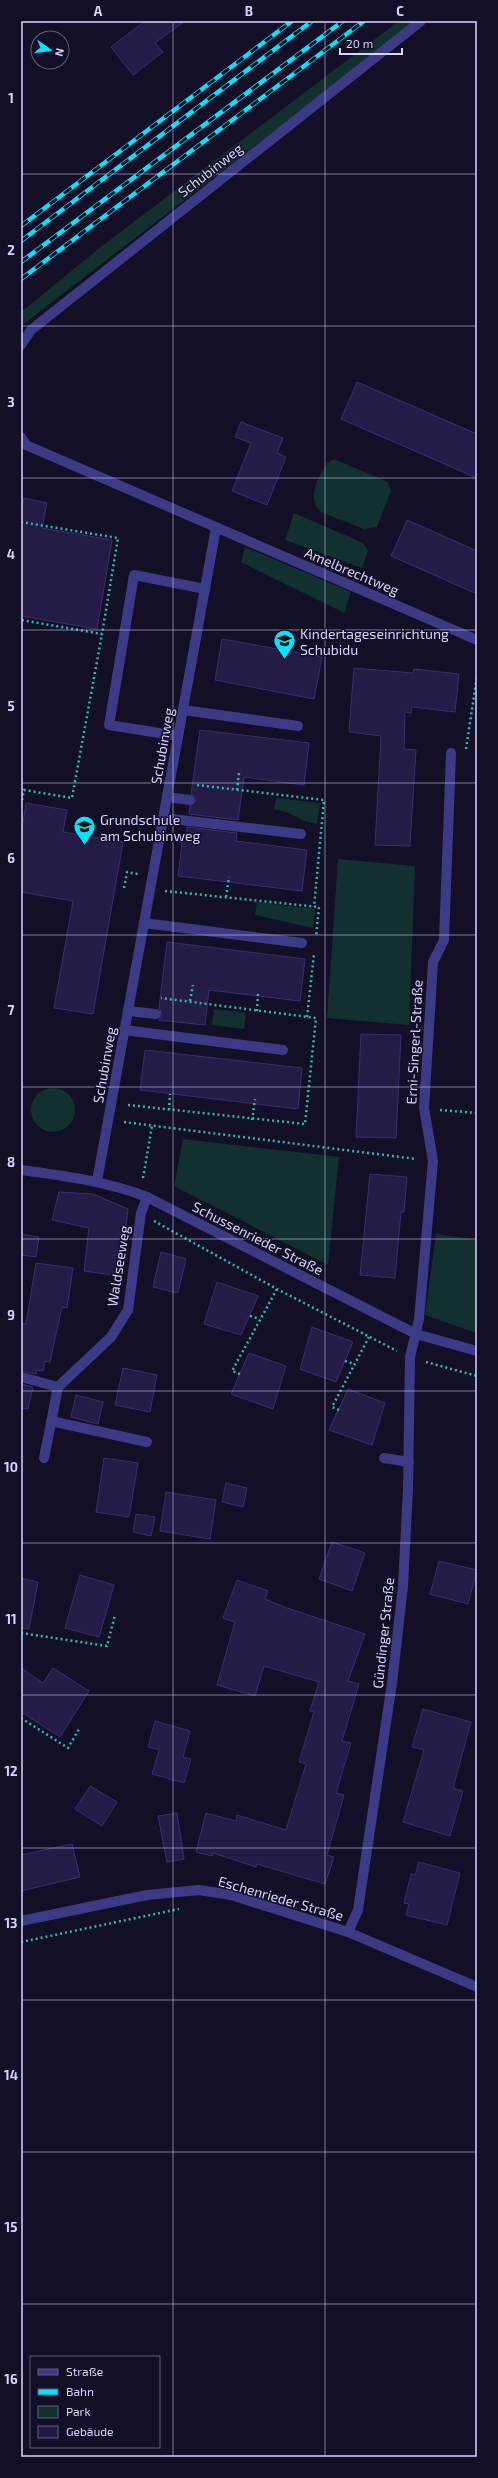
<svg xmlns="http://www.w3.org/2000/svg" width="498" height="2478" font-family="'Exo 2',sans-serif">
<rect width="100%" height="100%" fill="#130f26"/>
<g fill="#12302f">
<path d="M 399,21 L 417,21 L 21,326 L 21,312 L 102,246 Z"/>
<path d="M 334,459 L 388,482 L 391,491 L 377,527 L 364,529 L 321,512 C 306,499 318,477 327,463 Z"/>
<path d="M 294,513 L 363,543 L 368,551 L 362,568 L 285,540 Z"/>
<path d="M 245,547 L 351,592 L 344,613 L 241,562 Z"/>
<path d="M 276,798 L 320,803 L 317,824 C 300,822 290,811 274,809 Z"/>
<path d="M 338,859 L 415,866 L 409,1025 L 327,1018 Z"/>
<path d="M 257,902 L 315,909 L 313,928 L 255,915 Z"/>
<path d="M 214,1009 L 246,1013 L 244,1029 L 212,1025 Z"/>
<circle cx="53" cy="1110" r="22"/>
<path d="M 183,1139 L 339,1157 L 328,1265 L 174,1186 Z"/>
<path d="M 436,1234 L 477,1240 L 477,1333 L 425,1315 Z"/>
</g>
<g fill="#241b47" stroke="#3b2d73">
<path d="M 145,21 L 185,21 L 155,43 L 163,52 L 133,75 L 111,47 Z"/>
<path d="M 357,382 L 477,434 L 477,478 L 341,419 Z"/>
<path d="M 241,422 L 283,438 L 277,453 L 286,457 L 267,505 L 232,491 L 251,443 L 235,437 Z"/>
<path d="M 24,498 L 47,503 L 42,528 L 112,540 L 97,629 L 21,616 L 21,512 Z"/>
<path d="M 407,520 L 477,551 L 477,594 L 391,556 Z"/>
<path d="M 222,639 L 322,657 L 314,699 L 215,680 Z"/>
<path d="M 354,668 L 413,673 L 414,669 L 459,674 L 455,712 L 412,707 L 411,713 L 405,712 L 404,749 L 416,750 L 410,846 L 375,845 L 381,736 L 349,732 Z"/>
<path d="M 200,730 L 309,743 L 304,785 L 244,777 L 238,820 L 189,814 L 190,806 L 196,801 L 196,797 L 191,794 Z"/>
<path d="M 26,803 L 67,810 L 63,832 L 123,842 L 93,1014 L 54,1008 L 73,901 L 21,892 L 21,836 Z"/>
<path d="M 187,827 L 237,833 L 236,841 L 307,850 L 302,891 L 178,876 L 183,835 L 187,835 Z"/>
<path d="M 167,942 L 305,959 L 300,1001 L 209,990 L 205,1025 L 159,1020 L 162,1015 L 159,1008 Z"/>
<path d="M 361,1034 L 401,1035 L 396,1138 L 356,1137 Z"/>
<path d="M 145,1050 L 302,1068 L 298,1109 L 140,1090 Z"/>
<path d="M 370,1174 L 407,1177 L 404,1212 L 401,1212 L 395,1278 L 360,1275 Z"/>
<path d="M 59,1192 L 93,1194 L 128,1209 L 120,1276 L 84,1271 L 89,1228 L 52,1220 Z"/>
<path d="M 21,1234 L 39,1237 L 36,1257 L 21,1255 Z"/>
<path d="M 161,1252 L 186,1259 L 178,1293 L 153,1287 Z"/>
<path d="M 36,1263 L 73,1268 L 67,1308 L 62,1307 L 50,1362 L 45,1361 L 43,1371 L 37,1370 L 36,1374 L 21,1371 L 21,1323 L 26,1324 Z"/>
<path d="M 217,1282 L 258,1296 L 241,1335 L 204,1324 Z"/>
<path d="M 312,1327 L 353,1342 L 336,1382 L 300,1369 Z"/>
<path d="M 249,1353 L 286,1366 L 273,1409 L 231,1394 Z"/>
<path d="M 123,1368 L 157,1375 L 150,1412 L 115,1405 Z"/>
<path d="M 21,1384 L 33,1387 L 28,1409 L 21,1408 Z"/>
<path d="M 348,1389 L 385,1403 L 372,1445 L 329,1430 Z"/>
<path d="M 76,1395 L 103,1402 L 98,1424 L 71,1417 Z"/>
<path d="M 104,1458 L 138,1463 L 129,1517 L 96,1512 Z"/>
<path d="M 226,1483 L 247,1488 L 243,1507 L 222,1502 Z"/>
<path d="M 166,1492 L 216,1500 L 210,1539 L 160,1531 Z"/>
<path d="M 136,1514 L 155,1517 L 151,1536 L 133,1532 Z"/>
<path d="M 332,1542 L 365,1553 L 352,1591 L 319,1579 Z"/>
<path d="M 439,1561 L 477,1570 L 468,1604 L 430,1594 Z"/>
<path d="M 80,1575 L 114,1585 L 99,1637 L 65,1628 Z"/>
<path d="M 21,1578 L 38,1582 L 29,1629 L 21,1628 Z"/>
<path d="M 237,1580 L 268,1591 L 265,1599 L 287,1608 L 365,1634 L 348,1681 L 359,1684 L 342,1741 L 351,1743 L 336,1793 L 344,1795 L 327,1855 L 334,1857 L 325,1884 L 257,1864 L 256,1867 L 213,1853 L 212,1856 L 196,1852 L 206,1813 L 236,1821 L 237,1815 L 286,1830 L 306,1764 L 299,1762 L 314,1712 L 310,1711 L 319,1682 L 264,1666 L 255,1696 L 217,1685 L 235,1622 L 223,1618 Z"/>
<path d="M 21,1668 L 43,1683 L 53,1668 L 89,1691 L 60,1737 L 21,1712 Z"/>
<path d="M 423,1709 L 471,1722 L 453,1788 L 463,1791 L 450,1836 L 403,1822 L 424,1750 L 412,1747 Z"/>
<path d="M 155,1721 L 190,1731 L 183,1757 L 191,1759 L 184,1783 L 152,1774 L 159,1750 L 148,1747 Z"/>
<path d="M 90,1786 L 117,1802 L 102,1826 L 75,1809 Z"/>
<path d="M 177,1813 L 184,1859 L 167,1862 L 158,1816 Z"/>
<path d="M 72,1844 L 80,1877 L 21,1891 L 21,1855 Z"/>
<path d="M 419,1862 L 460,1873 L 447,1925 L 406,1915 L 409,1904 L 404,1903 L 411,1874 L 415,1875 Z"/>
</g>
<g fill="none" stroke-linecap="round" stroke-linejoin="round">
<g stroke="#2fb8b0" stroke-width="2.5" stroke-dasharray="2 3" stroke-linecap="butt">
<path d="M 21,522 L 118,538 L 102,634 L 21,620"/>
<path d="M 466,749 L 477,676"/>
<path d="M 197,785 L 324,800 L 314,907"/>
<path d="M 237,790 L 239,773"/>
<path d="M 21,805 L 24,790 L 72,798 L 102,634"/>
<path d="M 124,888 L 127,872 L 138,874"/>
<path d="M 165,891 L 319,907 L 316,937"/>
<path d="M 226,897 L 229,877"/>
<path d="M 190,1001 L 193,985"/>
<path d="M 257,1011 L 258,993"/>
<path d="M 307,1017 L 314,954"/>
<path d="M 128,1105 L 305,1124 L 316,1018 L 161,998"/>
<path d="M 169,1110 L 170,1094"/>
<path d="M 440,1110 L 477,1113"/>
<path d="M 252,1120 L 255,1099"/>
<path d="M 124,1122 L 416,1159"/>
<path d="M 143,1178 L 152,1126"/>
<path d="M 154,1221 L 277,1289 L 397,1351"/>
<path d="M 250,1316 L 260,1319"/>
<path d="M 345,1361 L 354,1364"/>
<path d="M 426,1362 L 477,1376"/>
<path d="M 240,1374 L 232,1371 L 277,1289"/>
<path d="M 339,1410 L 332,1407 L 369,1337"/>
<path d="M 21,1633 L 107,1646 L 115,1615"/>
<path d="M 21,1718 L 68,1748 L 79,1729"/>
<path d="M 21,1942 L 179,1909"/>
</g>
<g stroke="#3d3a85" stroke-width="10">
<path d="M 21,345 L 31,330 L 421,21"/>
<path d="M 21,437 L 26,445 L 477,640"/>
<path d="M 183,710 L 298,726"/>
<path d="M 178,736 L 109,725 L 134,575 L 205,589"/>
<path d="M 167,797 L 190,800"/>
<path d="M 163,818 L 301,834"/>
<path d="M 144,923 L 302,943"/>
<path d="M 128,1011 L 156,1014"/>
<path d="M 124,1030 L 283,1050"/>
<path d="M 21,1170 C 64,1176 106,1181 147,1197 L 416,1334 L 477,1351"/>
<path d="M 97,1181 L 216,528"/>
<path d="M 21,1377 L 58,1387"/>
<path d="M 51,1421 L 147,1442"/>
<path d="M 44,1458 L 58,1387 L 111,1337 L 128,1310 L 141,1213 L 147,1197"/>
<path d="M 384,1458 L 409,1462"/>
<path d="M 21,1921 L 147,1895 L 199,1890 L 231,1895 L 348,1932 L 477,1987"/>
<path d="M 348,1932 L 358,1910 L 392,1683 L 403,1586 L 408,1489 L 410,1357 L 419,1319 L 433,1161 L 424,1108 L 433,962 L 444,940 L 451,753"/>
</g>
<defs>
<g id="rail">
<path d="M 21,226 L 292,21"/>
<path d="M 21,241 L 312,21"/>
<path d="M 21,262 L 343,21"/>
<path d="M 21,279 L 364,21"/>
</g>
</defs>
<use href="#rail" stroke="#00e5ff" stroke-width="4.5"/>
<use href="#rail" stroke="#130f26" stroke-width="3" stroke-dasharray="9" stroke-linecap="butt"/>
</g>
<path fill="none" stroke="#d9d4ff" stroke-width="1" stroke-opacity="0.55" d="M 173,21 L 173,2457M 325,21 L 325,2457M 21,174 L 477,174M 21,326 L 477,326M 21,478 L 477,478M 21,630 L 477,630M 21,783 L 477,783M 21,935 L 477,935M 21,1087 L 477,1087M 21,1239 L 477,1239M 21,1391 L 477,1391M 21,1543 L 477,1543M 21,1695 L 477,1695M 21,1848 L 477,1848M 21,2000 L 477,2000M 21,2152 L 477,2152M 21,2304 L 477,2304"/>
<defs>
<symbol id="school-pin" viewBox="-11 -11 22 30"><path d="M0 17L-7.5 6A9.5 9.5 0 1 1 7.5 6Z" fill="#00e5ff" stroke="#130f26"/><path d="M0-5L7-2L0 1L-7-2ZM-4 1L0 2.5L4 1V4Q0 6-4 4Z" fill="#111"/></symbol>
</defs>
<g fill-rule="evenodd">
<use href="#school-pin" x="272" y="628" width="25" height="34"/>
<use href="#school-pin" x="72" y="814" width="25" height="34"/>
</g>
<g text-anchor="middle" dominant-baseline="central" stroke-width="3" stroke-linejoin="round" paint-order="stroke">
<g font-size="14" fill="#d9d4ff" stroke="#130f26">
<text transform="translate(210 170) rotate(-38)">Schubinweg</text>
<text transform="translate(352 571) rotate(23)">Amelbrechtweg</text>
<text transform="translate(162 746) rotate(-80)">Schubinweg</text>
<text transform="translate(414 1042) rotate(-87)">Erni-Singerl-Straße</text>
<text transform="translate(104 1065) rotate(-80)">Schubinweg</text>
<text transform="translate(258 1238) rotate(27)">Schussenrieder Straße</text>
<text transform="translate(118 1266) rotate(-81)">Waldseeweg</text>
<text transform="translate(383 1633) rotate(-84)">Gündinger Straße</text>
<text transform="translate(281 1898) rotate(16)">Eschenrieder Straße</text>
</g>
<g font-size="14" fill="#d9d4ff" stroke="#130f26" text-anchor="start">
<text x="300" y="633">Kindertageseinrichtung<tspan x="300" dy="16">Schubidu</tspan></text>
<text x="100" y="819">Grundschule<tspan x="100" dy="16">am Schubinweg</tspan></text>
</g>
</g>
<rect width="498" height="2478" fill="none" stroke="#130f26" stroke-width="44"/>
<rect x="30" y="2356" width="130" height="92" fill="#130f26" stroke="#625e7d"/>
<rect x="38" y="2369" width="20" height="6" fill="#3d3a85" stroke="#625e7d"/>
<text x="66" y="2376" font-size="12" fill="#d9d4ff">Straße</text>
<rect x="38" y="2389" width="20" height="6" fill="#00e5ff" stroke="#625e7d"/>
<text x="66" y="2396" font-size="12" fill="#d9d4ff">Bahn</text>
<rect x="38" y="2406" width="20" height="12" fill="#12302f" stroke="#625e7d"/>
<text x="66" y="2416" font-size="12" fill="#d9d4ff">Park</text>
<rect x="38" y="2426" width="20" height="12" fill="#241b47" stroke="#625e7d"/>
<text x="66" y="2436" font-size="12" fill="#d9d4ff">Gebäude</text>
<g transform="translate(50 50) rotate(104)"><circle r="19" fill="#130f26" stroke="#625e7d"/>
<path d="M0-3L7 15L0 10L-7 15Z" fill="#00e5ff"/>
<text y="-6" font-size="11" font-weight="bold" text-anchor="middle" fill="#d9d4ff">N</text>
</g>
<path d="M340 48v6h62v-6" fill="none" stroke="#d9d4ff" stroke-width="2"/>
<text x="346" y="48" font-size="12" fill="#d9d4ff" stroke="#130f26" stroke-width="3" paint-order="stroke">20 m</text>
<rect x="22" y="22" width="454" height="2434" fill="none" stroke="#d9d4ff" stroke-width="1.5"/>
<g font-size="13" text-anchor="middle" font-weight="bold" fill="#d9d4ff">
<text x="98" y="16">A</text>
<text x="249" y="16">B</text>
<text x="400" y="16">C</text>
<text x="11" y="103">1</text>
<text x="11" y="255">2</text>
<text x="11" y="407">3</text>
<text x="11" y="559">4</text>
<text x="11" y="711">5</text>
<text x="11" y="863">6</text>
<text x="11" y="1015">7</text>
<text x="11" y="1167">8</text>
<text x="11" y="1320">9</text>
<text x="11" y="1472">10</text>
<text x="11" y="1624">11</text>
<text x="11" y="1776">12</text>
<text x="11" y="1928">13</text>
<text x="11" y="2080">14</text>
<text x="11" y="2232">15</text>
<text x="11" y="2384">16</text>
</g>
</svg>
